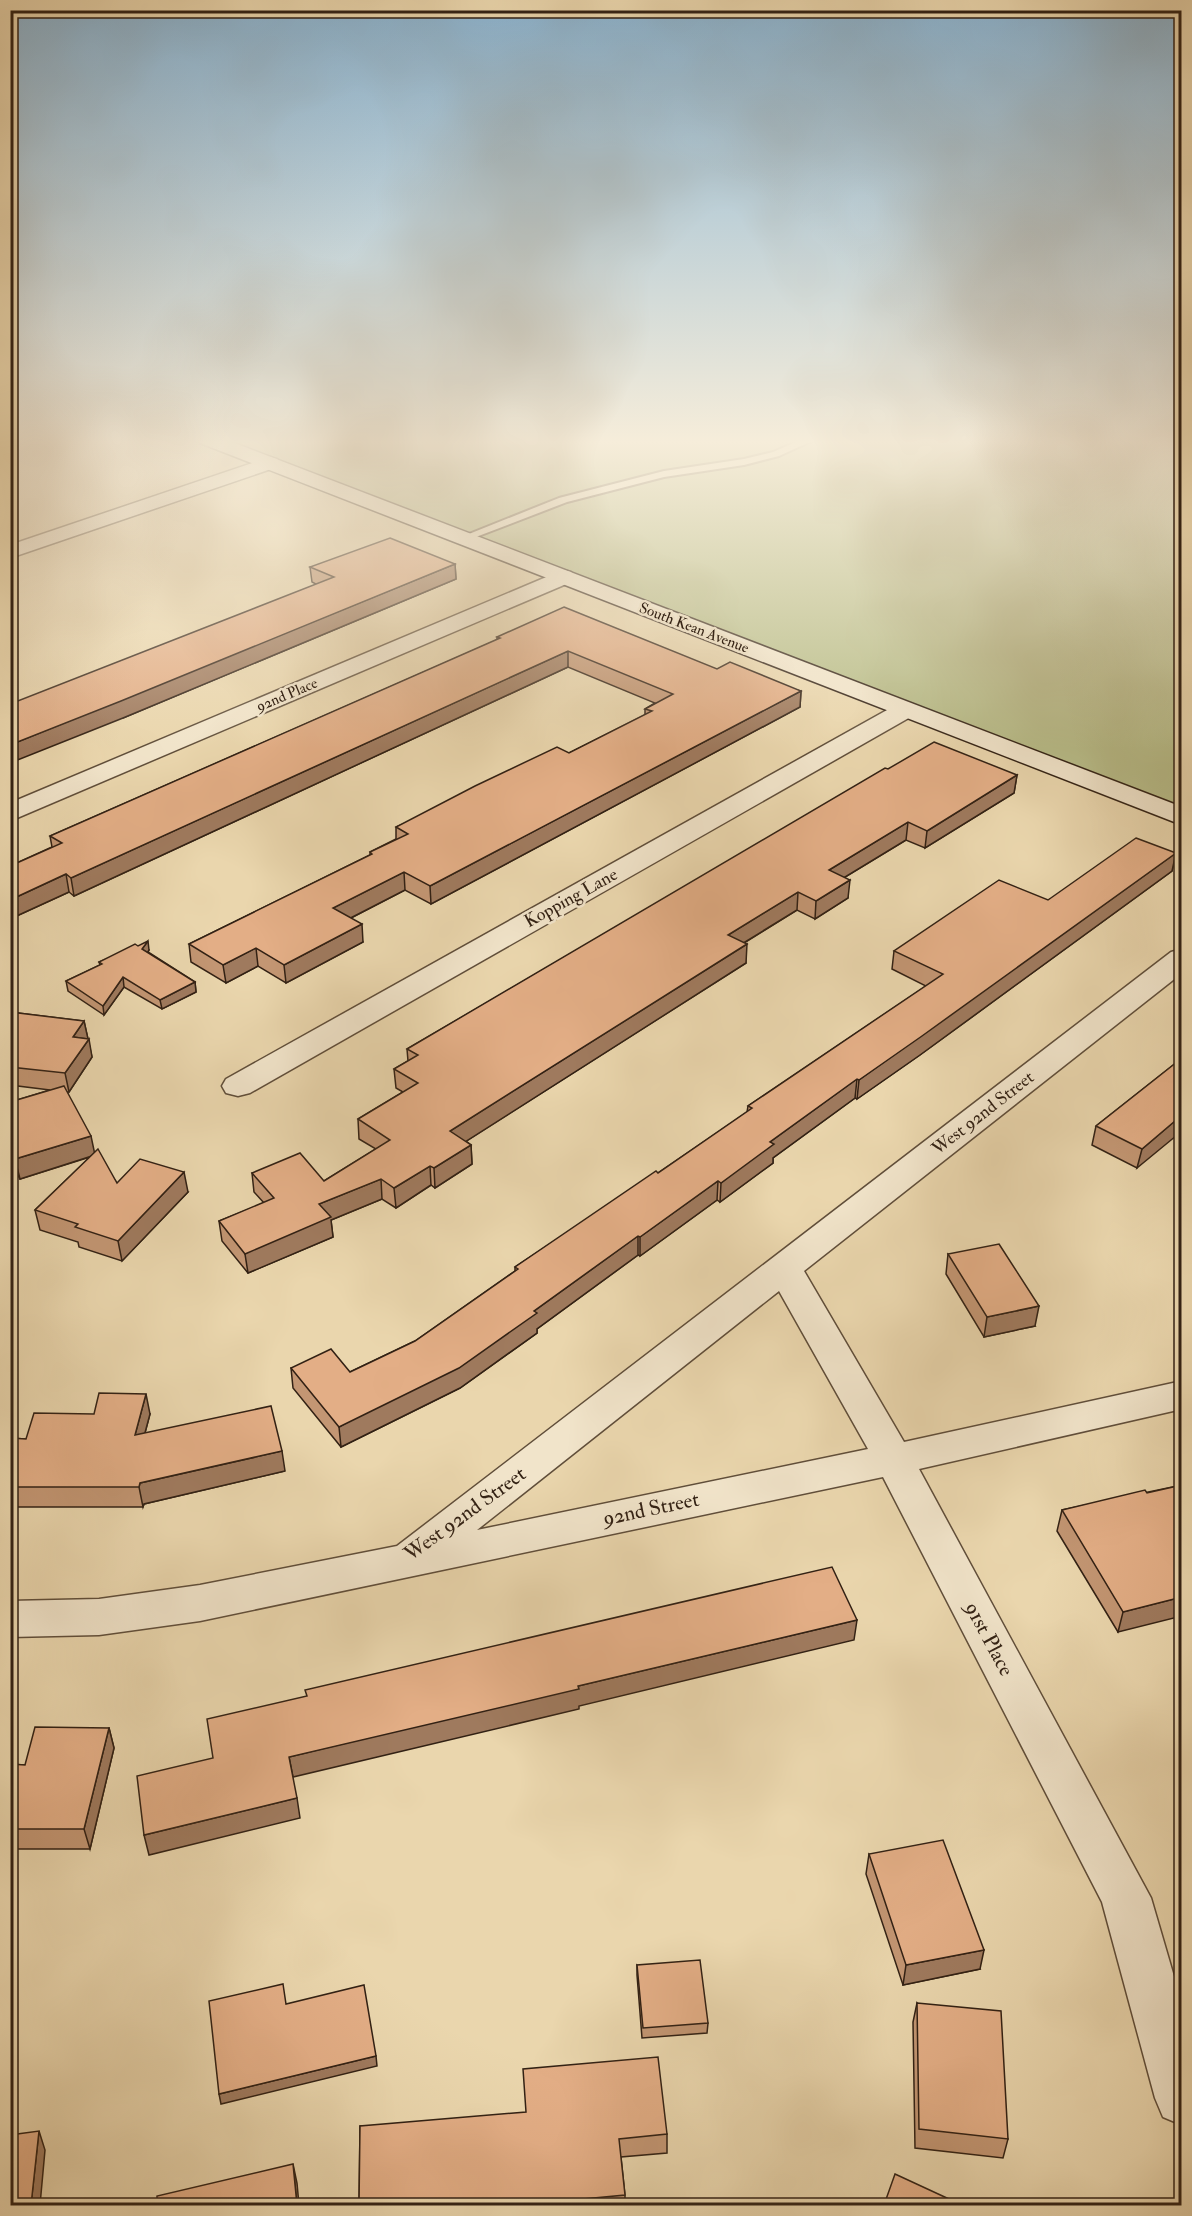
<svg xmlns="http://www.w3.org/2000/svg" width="1192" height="2216" font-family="'IM FELL Double Pica',serif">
<rect width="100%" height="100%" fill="#ead6ad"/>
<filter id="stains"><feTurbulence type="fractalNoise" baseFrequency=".00333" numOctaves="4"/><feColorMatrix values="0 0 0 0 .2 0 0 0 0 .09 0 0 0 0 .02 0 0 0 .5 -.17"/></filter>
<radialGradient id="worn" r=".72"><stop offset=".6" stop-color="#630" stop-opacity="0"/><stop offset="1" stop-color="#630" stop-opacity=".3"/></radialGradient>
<path fill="#b8bd89" stroke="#756f4e" stroke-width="1.5" d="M 205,439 L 1181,439 L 1181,816 Z"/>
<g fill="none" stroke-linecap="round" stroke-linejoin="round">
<defs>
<path id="lane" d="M 803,439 L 816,439 L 779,456 L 744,465 L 664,477 L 567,502 L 468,540 L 459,538 L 559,498 L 664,471 L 744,459 L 773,452 Z"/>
<g id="street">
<path d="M 270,457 L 277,459 L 280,463 L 277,467 L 10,558 L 10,545 Z"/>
<path d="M 563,570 L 571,572 L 574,577 L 571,582 L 10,821 L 10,803 Z"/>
<path d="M 905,703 L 914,705 L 917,710 L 914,715 L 250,1093 L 238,1096 L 226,1093 L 222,1086 L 226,1079 L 896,705 Z"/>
<path d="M 1182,949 L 1182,973 L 804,1271 L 904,1442 L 1182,1381 L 1182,1409 L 919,1469 L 1151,1898 L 1182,2004 L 1182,2125 L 1163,2117 L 1155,2098 L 1102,1902 L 883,1477 L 200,1621 L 99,1635 L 10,1637 L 10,1601 L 99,1599 L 200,1585 L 397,1546 L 1171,952 ZM 779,1291 L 868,1449 L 477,1530 Z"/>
</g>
<path id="secondary" d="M 197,439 L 224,439 L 1182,807 L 1182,825 L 200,443 Z"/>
</defs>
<use href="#lane" stroke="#604e3a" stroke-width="4"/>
<use href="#street" stroke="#604e3a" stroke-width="3"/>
<use href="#secondary" stroke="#322114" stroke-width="3"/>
<use href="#lane" fill="#f1e4ca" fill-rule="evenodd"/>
<use href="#street" fill="#f1e4ca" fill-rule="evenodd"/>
<use href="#secondary" fill="#f1e4ca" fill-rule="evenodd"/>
</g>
<g fill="#c39673" stroke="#322114" stroke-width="1.5">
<path d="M 455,564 L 456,579 L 123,718 L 316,584 L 312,582 L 310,567 Z"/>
<path d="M 497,637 L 717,669 L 801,691 L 800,707 L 431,904 L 405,890 L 351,918 L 363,942 L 286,983 L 258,966 L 226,983 L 191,962 L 189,944 L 370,855 L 370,852 L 396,839 L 396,827 L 569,753 L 645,715 L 645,709 L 655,703 L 568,667 L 74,896 L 69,892 L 10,919 L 10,866 L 52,847 L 50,836 L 497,640 Z"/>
<path d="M 888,769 L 1017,775 L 1014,793 L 925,848 L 906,840 L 845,877 L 848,898 L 815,919 L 797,910 L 744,943 L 746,963 L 466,1141 L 471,1145 L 472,1164 L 435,1188 L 431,1185 L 396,1208 L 382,1199 L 331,1220 L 333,1237 L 248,1273 L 222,1241 L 219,1221 L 264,1203 L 254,1192 L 252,1173 L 324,1181 L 376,1149 L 359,1139 L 358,1119 L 403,1092 L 396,1088 L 394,1069 L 408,1061 L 407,1049 Z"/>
<path d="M 1176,853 L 1172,871 L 920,1055 L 857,1099 L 855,1098 L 773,1158 L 773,1163 L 720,1202 L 717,1200 L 640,1256 L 638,1255 L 537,1329 L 537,1333 L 460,1388 L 341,1447 L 293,1388 L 291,1368 L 350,1372 L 415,1341 L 515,1271 L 515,1267 L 658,1173 L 747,1112 L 748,1106 L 926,986 L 892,969 L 894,951 L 1048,900 Z"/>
<path d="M 138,946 L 149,950 L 148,952 L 195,982 L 196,992 L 162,1009 L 124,987 L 104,1015 L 68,991 L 66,981 L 100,965 L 99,962 Z"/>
<path d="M 10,1012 L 84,1021 L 92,1057 L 69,1092 L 67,1092 L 94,1153 L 117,1183 L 188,1192 L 122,1261 L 79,1247 L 78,1242 L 40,1230 L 35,1210 L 90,1157 L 20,1179 L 10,1160 L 10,1102 L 50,1090 L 10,1085 Z"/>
<path d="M 1182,1058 L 1137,1168 L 1092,1145 L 1096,1126 Z"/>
<path d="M 948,1254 L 1035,1326 L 984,1337 L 946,1274 Z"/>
<path d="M 150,1414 L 145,1433 L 285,1471 L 144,1504 L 143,1507 L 10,1507 L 10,1438 L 26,1439 Z"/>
<path d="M 1182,1485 L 1118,1632 L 1057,1531 L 1062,1510 Z"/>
<path d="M 109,1728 L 114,1748 L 90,1849 L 10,1849 L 10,1764 L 25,1765 Z"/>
<path d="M 869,1854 L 980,1969 L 903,1985 L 866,1874 Z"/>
<path d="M 637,1965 L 708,2023 L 707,2033 L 642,2038 L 637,1975 Z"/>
<path d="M 917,2003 L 1008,2139 L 1003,2158 L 915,2148 L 913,2022 Z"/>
<path d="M 360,2126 L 667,2134 L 667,2153 L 621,2157 L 625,2195 L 625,2205 L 359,2205 Z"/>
</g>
<g fill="#9f7a5e" stroke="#322114" stroke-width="1.5">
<path d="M 455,564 L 456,579 L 123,718 L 10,763 L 10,745 Z"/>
<path d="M 568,651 L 568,667 L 74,896 L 71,878 Z"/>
<path d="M 801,691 L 800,707 L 431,904 L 430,886 Z"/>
<path d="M 1017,775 L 1014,793 L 925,848 L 927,831 Z"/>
<path d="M 908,822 L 906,840 L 827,888 L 829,870 Z"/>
<path d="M 1176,853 L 1172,871 L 920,1055 L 857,1099 L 859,1080 Z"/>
<path d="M 404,872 L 405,890 L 335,926 L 333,908 Z"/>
<path d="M 66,874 L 69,892 L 10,919 L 10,900 Z"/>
<path d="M 850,880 L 848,898 L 815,919 L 816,901 Z"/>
<path d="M 798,892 L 797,910 L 727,953 L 728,935 Z"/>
<path d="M 362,924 L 363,942 L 286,983 L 284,965 Z"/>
<path d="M 148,941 L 149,950 L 144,958 L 142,949 Z"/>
<path d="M 747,944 L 746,963 L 451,1151 L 450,1131 Z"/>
<path d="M 256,948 L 258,966 L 226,983 L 223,965 Z"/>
<path d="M 123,977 L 124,987 L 104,1015 L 103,1006 Z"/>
<path d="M 195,982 L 196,992 L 162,1009 L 160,1000 Z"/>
<path d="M 84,1021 L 88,1039 L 73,1037 Z"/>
<path d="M 89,1039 L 92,1057 L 69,1092 L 65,1073 Z"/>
<path d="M 857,1079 L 855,1098 L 773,1158 L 773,1163 L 720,1202 L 721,1183 L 770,1142 Z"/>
<path d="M 1182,1115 L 1182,1131 L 1137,1168 L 1142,1149 Z"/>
<path d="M 91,1136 L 95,1155 L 20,1179 L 15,1159 Z"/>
<path d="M 471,1145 L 472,1164 L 435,1188 L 434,1168 Z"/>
<path d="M 430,1166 L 431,1185 L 396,1208 L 394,1188 Z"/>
<path d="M 184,1172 L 188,1192 L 122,1261 L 118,1241 Z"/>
<path d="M 381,1179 L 382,1199 L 331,1220 L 333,1237 L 248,1273 L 245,1254 L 319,1204 Z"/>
<path d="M 718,1181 L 717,1200 L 640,1256 L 640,1237 Z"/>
<path d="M 638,1236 L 638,1255 L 537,1329 L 537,1333 L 460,1388 L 341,1447 L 339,1427 L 534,1311 Z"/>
<path d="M 1039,1306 L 1035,1326 L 984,1337 L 987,1317 Z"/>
<path d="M 146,1394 L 150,1414 L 139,1455 L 135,1435 Z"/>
<path d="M 282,1451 L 285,1471 L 144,1504 L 143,1507 L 139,1487 L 140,1483 Z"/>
<path d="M 1182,1597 L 1182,1616 L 1118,1632 L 1123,1612 Z"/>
<path d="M 857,1620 L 854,1640 L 579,1706 L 579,1709 L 293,1777 L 289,1757 L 578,1686 Z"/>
<path d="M 109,1728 L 114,1748 L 90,1849 L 84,1829 Z"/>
<path d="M 297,1798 L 300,1818 L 149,1855 L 144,1835 Z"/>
<path d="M 984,1950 L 980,1969 L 903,1985 L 906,1965 Z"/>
<path d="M 376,2056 L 377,2066 L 221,2104 L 219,2094 Z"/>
<path d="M 39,2131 L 45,2150 L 40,2205 L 31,2205 Z"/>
<path d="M 293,2164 L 297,2183 L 299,2205 L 297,2205 Z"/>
</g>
<g fill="#e3ae86" stroke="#322114" stroke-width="1.5">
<path d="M 390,538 L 455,564 L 121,701 L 10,745 L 10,704 L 334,577 L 310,567 Z"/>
<path d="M 564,607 L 717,669 L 730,662 L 801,691 L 430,886 L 404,872 L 333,908 L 362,924 L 284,965 L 256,948 L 223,965 L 189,944 L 372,854 L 370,852 L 408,834 L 396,827 L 475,786 L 557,747 L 569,753 L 652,711 L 645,709 L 673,694 L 568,651 L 71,878 L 66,874 L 10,900 L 10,866 L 62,843 L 50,836 L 500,638 L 497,637 Z"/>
<path d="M 934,742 L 1017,775 L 927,831 L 908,822 L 829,870 L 850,880 L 816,901 L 798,892 L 728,935 L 747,944 L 450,1131 L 471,1145 L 434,1168 L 430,1166 L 394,1188 L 381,1179 L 319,1204 L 331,1217 L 245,1254 L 219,1221 L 274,1198 L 252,1173 L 300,1153 L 324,1181 L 390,1140 L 358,1119 L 418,1083 L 394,1069 L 418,1055 L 407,1049 L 885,768 L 888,769 Z"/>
<path d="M 1136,838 L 1176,853 L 922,1036 L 859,1080 L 857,1079 L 770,1142 L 774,1144 L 721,1183 L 718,1181 L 640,1237 L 638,1236 L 534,1311 L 537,1313 L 459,1368 L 339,1427 L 291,1368 L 331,1349 L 350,1372 L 415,1341 L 518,1269 L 515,1267 L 656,1171 L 658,1173 L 752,1108 L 748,1106 L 943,974 L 894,951 L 999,880 L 1048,900 Z"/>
<path d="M 148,941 L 142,949 L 195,982 L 160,1000 L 123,977 L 103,1006 L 66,981 L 102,964 L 99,962 L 135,944 L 138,946 Z"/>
<path d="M 10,1012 L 84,1021 L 73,1037 L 89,1039 L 65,1073 L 10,1067 Z"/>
<path d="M 1182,1058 L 1182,1115 L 1142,1149 L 1096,1126 Z"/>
<path d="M 64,1086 L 91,1136 L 15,1159 L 10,1150 L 10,1102 Z"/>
<path d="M 98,1149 L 117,1183 L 140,1159 L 184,1172 L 118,1241 L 75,1227 L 78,1224 L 35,1210 Z"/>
<path d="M 999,1244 L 1039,1306 L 987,1317 L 948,1254 Z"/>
<path d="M 99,1393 L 146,1394 L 135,1435 L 271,1406 L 282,1451 L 140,1483 L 139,1487 L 10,1487 L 10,1438 L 26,1439 L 34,1413 L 94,1414 Z"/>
<path d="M 1182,1485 L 1182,1542 L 1180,1542 L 1182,1544 L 1182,1597 L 1123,1612 L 1062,1510 L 1145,1490 L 1147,1493 Z"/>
<path d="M 832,1567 L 857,1620 L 578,1686 L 579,1689 L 289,1757 L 297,1798 L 144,1835 L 137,1776 L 213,1758 L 207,1719 L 307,1696 L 305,1690 Z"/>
<path d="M 35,1727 L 109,1728 L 84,1829 L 10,1829 L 10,1764 L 25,1765 Z"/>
<path d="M 943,1840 L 984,1950 L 906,1965 L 869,1854 Z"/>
<path d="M 700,1960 L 708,2023 L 643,2028 L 637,1965 Z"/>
<path d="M 283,1984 L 286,2004 L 364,1985 L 376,2056 L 219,2094 L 209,2001 Z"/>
<path d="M 917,2003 L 1001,2011 L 1008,2139 L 919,2129 Z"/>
<path d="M 658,2057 L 667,2134 L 619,2139 L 625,2195 L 520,2205 L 359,2205 L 360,2126 L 526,2112 L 523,2069 Z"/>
<path d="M 39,2131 L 31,2205 L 10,2205 L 10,2135 Z"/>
<path d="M 293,2164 L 297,2205 L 157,2205 L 157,2196 Z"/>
<path d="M 895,2174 L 962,2205 L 884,2205 Z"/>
</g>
<linearGradient id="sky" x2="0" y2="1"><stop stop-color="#8ab5d4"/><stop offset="0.59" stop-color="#f6edda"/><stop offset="1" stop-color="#f6edda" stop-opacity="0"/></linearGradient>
<rect width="1192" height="749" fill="url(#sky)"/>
<g text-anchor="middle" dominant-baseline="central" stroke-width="5" stroke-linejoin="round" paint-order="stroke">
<g font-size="15" fill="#322114" stroke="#f1e4ca">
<text transform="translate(694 628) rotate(21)">South Kean Avenue</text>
<text transform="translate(287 695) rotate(-23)">92nd Place</text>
</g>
<g font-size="18" fill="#322114" stroke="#f1e4ca">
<text transform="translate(571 898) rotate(-29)">Kopping Lane</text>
<text transform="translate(983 1113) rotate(-38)">West 92nd Street</text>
</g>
<g font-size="21" fill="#322114" stroke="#f1e4ca">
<text transform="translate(651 1509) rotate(-12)">92nd Street</text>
<text transform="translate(465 1514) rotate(-36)">West 92nd Street</text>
<text transform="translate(989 1639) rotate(62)">91st Place</text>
</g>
</g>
<rect width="1192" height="2216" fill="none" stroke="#ead6ad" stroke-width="36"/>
<rect x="12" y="12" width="1168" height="2192" fill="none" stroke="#322114" stroke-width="3"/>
<rect x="18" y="18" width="1156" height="2180" fill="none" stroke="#322114" stroke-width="1.5"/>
<rect width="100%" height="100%" filter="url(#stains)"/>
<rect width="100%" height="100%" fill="url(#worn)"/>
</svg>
